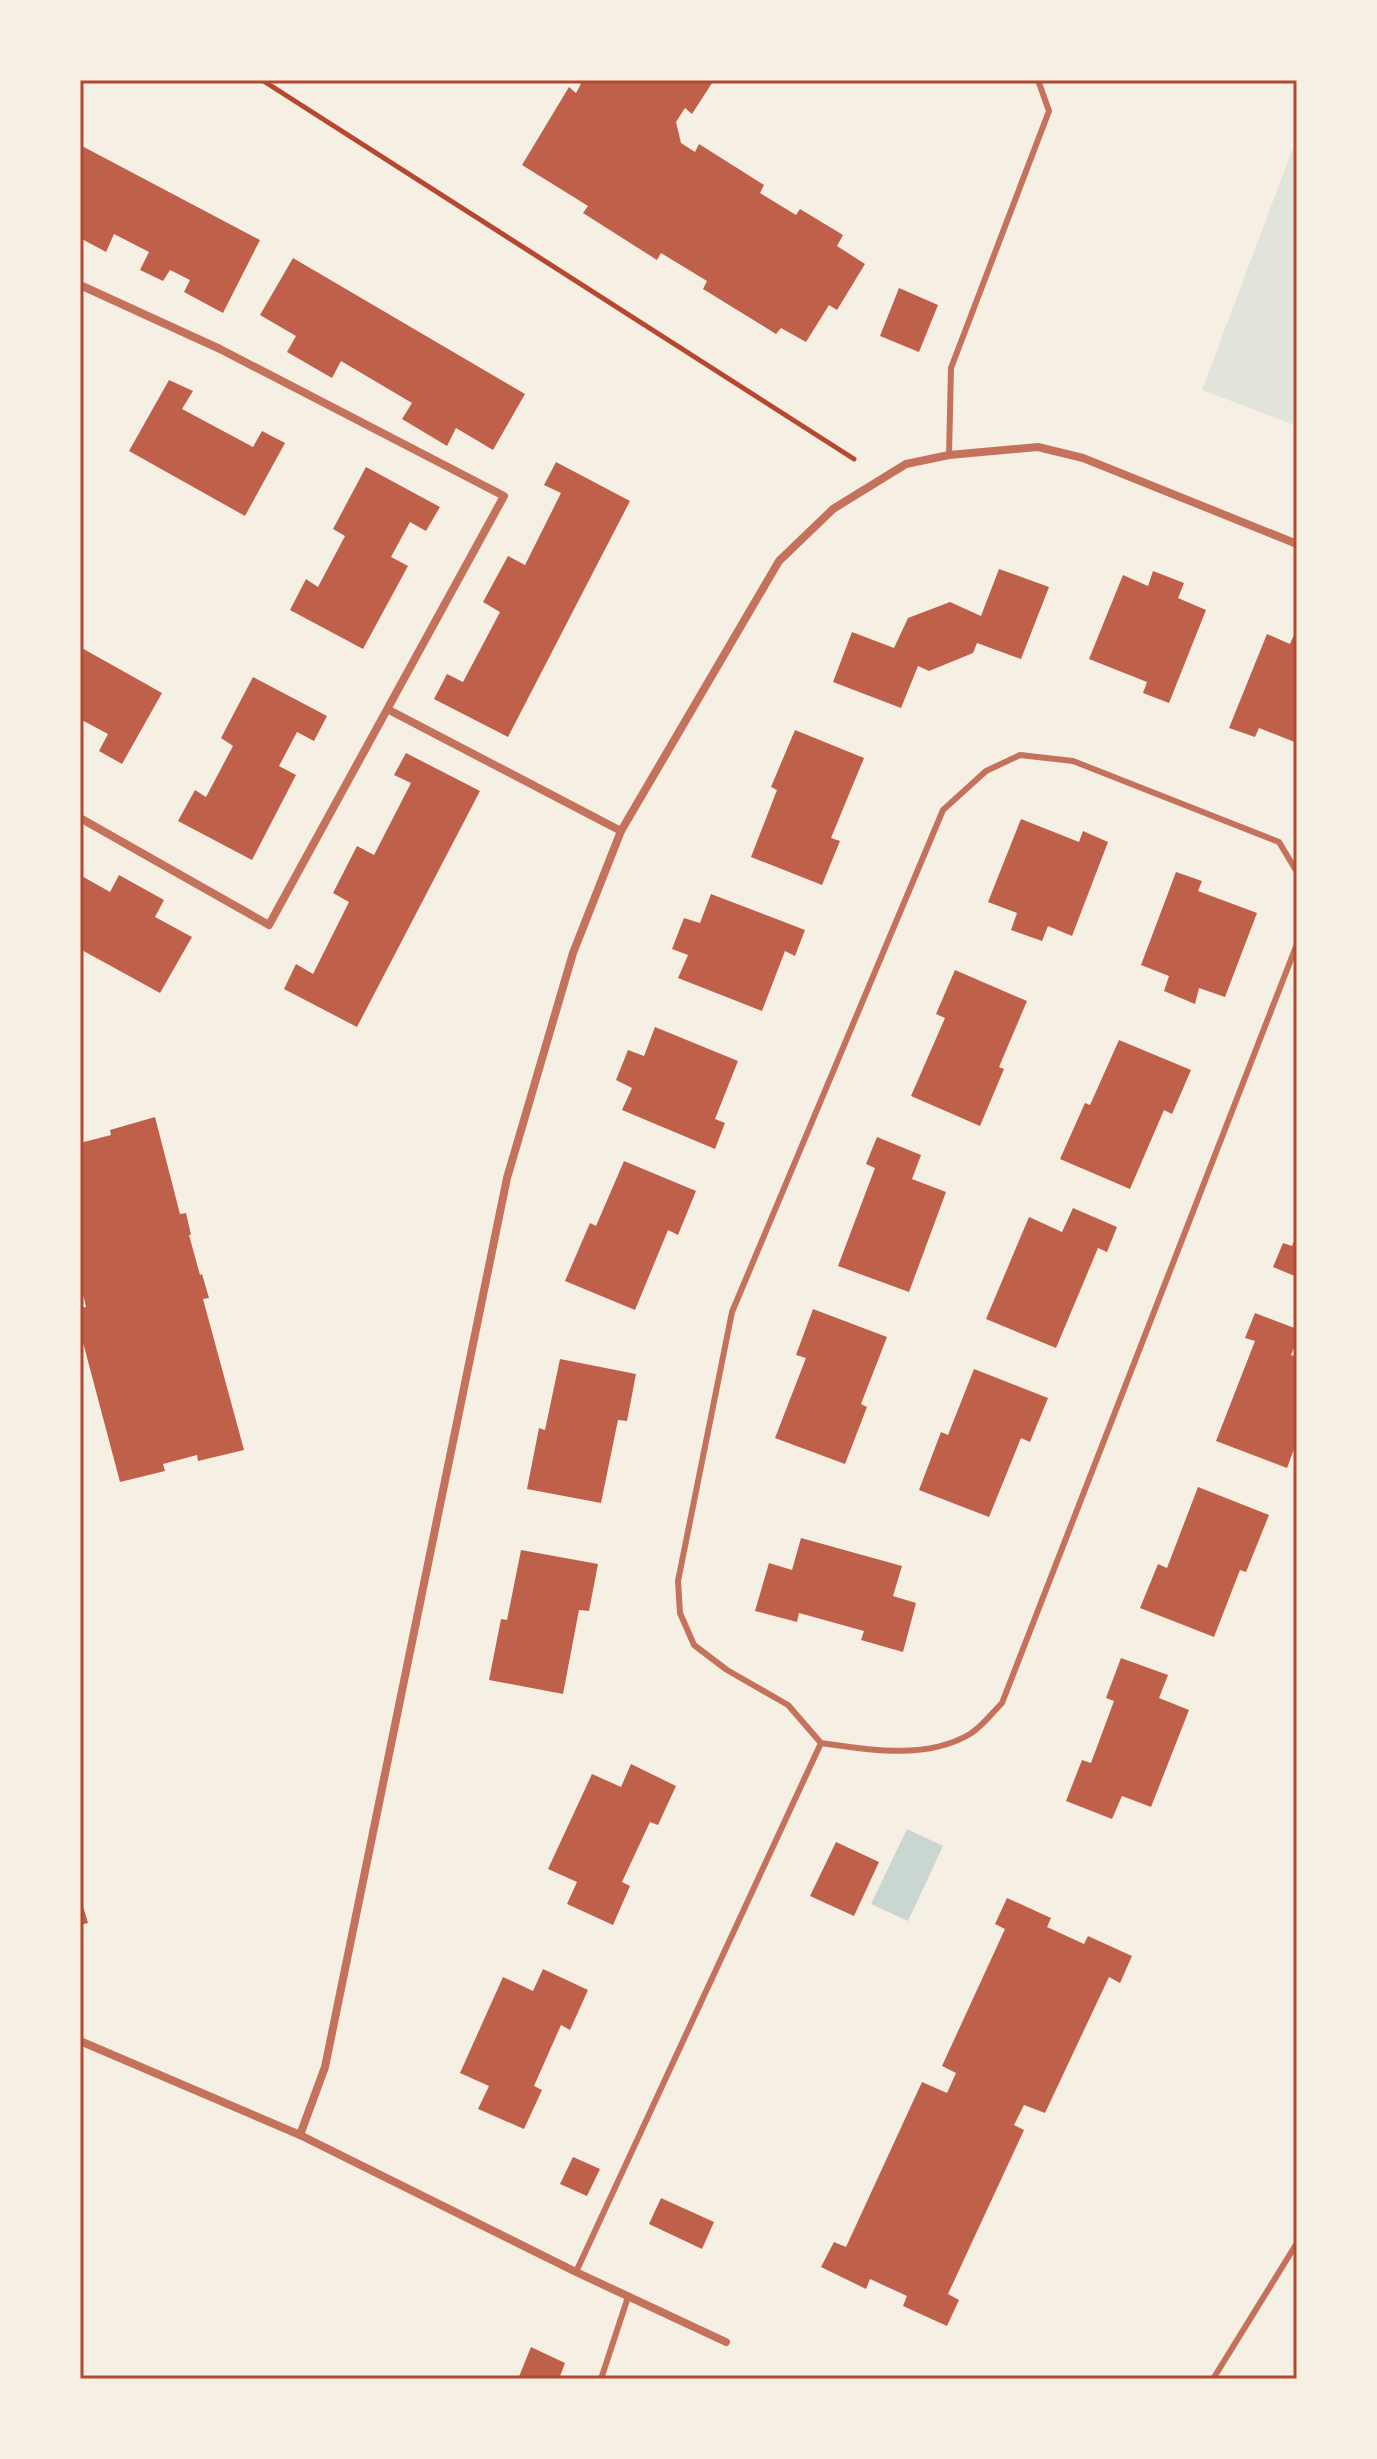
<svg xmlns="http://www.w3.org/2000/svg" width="1377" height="2459" font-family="'Asap Condensed',sans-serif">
<rect width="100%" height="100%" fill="#f6efe4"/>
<path fill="#e2e4dc" d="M 1297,137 L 1297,426 L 1202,390 Z"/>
<path fill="#c9d6d2" d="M 907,1829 L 943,1846 L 908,1921 L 871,1904 Z"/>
<g fill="#bf614a">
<path d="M 583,80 L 714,80 L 692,114 L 685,108 L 676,122 L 681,143 L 695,152 L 699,144 L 764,185 L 760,193 L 796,215 L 800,209 L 843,235 L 837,246 L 865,264 L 837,310 L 829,305 L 806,342 L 781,328 L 776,334 L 703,289 L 707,281 L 661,253 L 657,260 L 583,213 L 588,206 L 522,165 L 569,87 L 576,93 Z"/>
<path d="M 80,145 L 260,240 L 223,313 L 184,292 L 190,280 L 170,270 L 163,281 L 140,270 L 149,252 L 114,234 L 106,252 L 80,238 Z"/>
<path d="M 293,258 L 525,394 L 493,450 L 456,428 L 447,446 L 402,419 L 412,403 L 341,361 L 332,378 L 287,352 L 296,336 L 260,315 Z"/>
<path d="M 899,288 L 938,305 L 919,352 L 880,336 Z"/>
<path d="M 169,380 L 193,391 L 182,409 L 253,447 L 262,431 L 285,443 L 245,516 L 129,451 Z"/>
<path d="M 556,462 L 630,501 L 508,737 L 434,699 L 447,674 L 463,682 L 500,612 L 483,602 L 508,556 L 525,565 L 561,493 L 544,485 Z"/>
<path d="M 366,467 L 440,507 L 426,531 L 410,522 L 391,557 L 408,566 L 363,649 L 290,610 L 306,579 L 318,587 L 345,536 L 333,529 Z"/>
<path d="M 999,569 L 1049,587 L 1021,659 L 977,643 L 973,653 L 929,671 L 918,666 L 901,708 L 833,682 L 852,632 L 894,648 L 908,618 L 950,602 L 981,616 Z"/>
<path d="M 1153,571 L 1184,583 L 1178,598 L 1206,610 L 1169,703 L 1143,693 L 1147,682 L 1089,659 L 1123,575 L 1148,586 Z"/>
<path d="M 1297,628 L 1297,743 L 1259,728 L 1255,737 L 1229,728 L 1267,634 L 1290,644 Z"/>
<path d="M 80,647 L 162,693 L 122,764 L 99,751 L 108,734 L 80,719 Z"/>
<path d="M 253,677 L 327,716 L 314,741 L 297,732 L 279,766 L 296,775 L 252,860 L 178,821 L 195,790 L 206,797 L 233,746 L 221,738 Z"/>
<path d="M 795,730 L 864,758 L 831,838 L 840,841 L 822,885 L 751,857 L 777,790 L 771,787 Z"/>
<path d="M 406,753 L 480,791 L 357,1027 L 284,989 L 296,964 L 313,974 L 349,902 L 333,893 L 357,846 L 374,855 L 411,783 L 394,775 Z"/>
<path d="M 1021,819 L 1079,842 L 1083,831 L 1108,842 L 1072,936 L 1048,926 L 1042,941 L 1011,930 L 1017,913 L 988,902 Z"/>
<path d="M 1176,872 L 1202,881 L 1198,891 L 1257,913 L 1225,997 L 1199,988 L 1195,1004 L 1164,991 L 1169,976 L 1141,965 Z"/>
<path d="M 80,875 L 110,892 L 119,875 L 164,900 L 155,917 L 192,937 L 160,993 L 80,949 Z"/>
<path d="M 711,894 L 805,930 L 795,956 L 785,951 L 762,1011 L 678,978 L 688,955 L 672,949 L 684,918 L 700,923 Z"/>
<path d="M 955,970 L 1027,1001 L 999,1067 L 1004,1069 L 980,1126 L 911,1096 L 945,1018 L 936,1014 Z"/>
<path d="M 655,1027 L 738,1061 L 715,1119 L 725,1123 L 715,1149 L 622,1110 L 632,1088 L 616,1080 L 628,1050 L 644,1056 Z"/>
<path d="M 1119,1040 L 1191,1070 L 1172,1114 L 1164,1110 L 1130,1189 L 1060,1159 L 1085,1103 L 1090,1105 Z"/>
<path d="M 155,1117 L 180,1214 L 186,1213 L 191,1235 L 189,1235 L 200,1275 L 202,1274 L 209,1298 L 203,1299 L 244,1450 L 198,1461 L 197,1455 L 163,1464 L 165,1471 L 120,1482 L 80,1331 L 80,1308 L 86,1307 L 80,1282 L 80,1143 L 111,1135 L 110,1130 Z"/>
<path d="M 877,1137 L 921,1155 L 912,1179 L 946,1192 L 909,1292 L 838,1266 L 875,1168 L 866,1164 Z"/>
<path d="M 624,1161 L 696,1191 L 678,1235 L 668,1230 L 635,1310 L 565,1281 L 590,1223 L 596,1226 Z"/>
<path d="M 1073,1208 L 1117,1227 L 1107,1252 L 1098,1248 L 1056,1348 L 986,1319 L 1029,1217 L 1062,1232 Z"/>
<path d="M 1297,1234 L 1297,1277 L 1273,1267 L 1283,1243 L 1292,1246 Z"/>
<path d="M 813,1309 L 887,1337 L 861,1404 L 867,1407 L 845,1464 L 775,1438 L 806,1358 L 796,1355 Z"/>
<path d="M 1255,1313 L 1297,1329 L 1297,1340 L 1291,1355 L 1297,1357 L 1297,1441 L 1287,1468 L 1216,1441 L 1255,1341 L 1245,1338 Z"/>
<path d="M 560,1359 L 636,1374 L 627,1421 L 618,1420 L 601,1503 L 527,1489 L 539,1428 L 545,1430 Z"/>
<path d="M 974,1369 L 1048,1398 L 1030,1442 L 1021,1438 L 989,1517 L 919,1490 L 941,1432 L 948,1435 Z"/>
<path d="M 1198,1487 L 1269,1515 L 1246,1572 L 1240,1570 L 1214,1637 L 1140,1608 L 1158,1564 L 1167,1568 Z"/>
<path d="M 801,1538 L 902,1566 L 893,1596 L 916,1603 L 903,1652 L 861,1640 L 864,1631 L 799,1613 L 797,1622 L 755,1611 L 769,1563 L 792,1570 Z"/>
<path d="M 521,1550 L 598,1564 L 589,1611 L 579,1610 L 563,1694 L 489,1680 L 501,1619 L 507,1620 Z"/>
<path d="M 1121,1658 L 1168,1675 L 1159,1698 L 1189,1710 L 1151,1807 L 1122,1796 L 1112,1819 L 1066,1801 L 1082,1760 L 1091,1763 L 1114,1701 L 1106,1698 Z"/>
<path d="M 631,1764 L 676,1786 L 658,1825 L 650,1822 L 622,1882 L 630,1886 L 613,1925 L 567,1904 L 577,1882 L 548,1869 L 592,1774 L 621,1787 Z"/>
<path d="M 836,1842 L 879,1862 L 854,1916 L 810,1896 Z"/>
<path d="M 80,1896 L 88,1923 L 80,1925 Z"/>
<path d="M 1007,1898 L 1051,1918 L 1047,1927 L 1084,1944 L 1088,1936 L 1132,1956 L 1120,1983 L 1109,1977 L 1045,2113 L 1024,2105 L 1014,2125 L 1024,2130 L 948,2294 L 959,2300 L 947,2326 L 903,2306 L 907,2296 L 870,2279 L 866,2289 L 821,2267 L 834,2242 L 846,2247 L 922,2082 L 947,2093 L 956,2073 L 942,2066 L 1005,1929 L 995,1924 Z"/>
<path d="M 543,1969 L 588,1990 L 570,2030 L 561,2025 L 534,2086 L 542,2090 L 524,2129 L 478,2109 L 489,2086 L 460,2073 L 503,1977 L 533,1991 Z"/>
<path d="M 573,2157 L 600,2169 L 587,2196 L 560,2184 Z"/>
<path d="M 661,2198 L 714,2222 L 702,2249 L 649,2224 Z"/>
<path d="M 531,2347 L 565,2363 L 559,2379 L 518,2379 Z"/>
</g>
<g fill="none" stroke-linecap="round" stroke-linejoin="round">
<path stroke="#b5482f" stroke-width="5" d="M 262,80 L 854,459"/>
<g stroke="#c5725c" stroke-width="6">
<path d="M 949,455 L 951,368 L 1049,111 L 1038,80"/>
<path d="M 1297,872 L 1279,842 L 1073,761 L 1020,755 L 986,771 L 943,810 L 732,1312 L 678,1581 L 680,1613 L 694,1645 L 727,1670 L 788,1705 L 821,1743 C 869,1750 926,1760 970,1734 C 982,1727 992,1713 1002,1703 L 1297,944"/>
<path d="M 576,2272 L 821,1743"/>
<path d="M 601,2379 L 628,2297"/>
<path d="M 1213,2379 L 1297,2243"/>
</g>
<g stroke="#c5725c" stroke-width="8">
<path d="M 80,285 L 220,349 L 504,496 L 269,925 L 80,818"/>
<path d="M 389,710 L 621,831"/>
<path d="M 80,2041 L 300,2135 L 576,2272 L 726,2342"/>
<path d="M 300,2135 L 325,2067 L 507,1178 L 573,953 L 621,831 L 779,561 L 833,509 L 906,464 L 949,455 L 1038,447 L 1083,458 L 1297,544"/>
</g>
</g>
<rect width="1377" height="2459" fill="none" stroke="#f6efe4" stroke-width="164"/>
<rect x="82" y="82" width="1213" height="2295" fill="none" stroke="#b5482f" stroke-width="3"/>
</svg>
